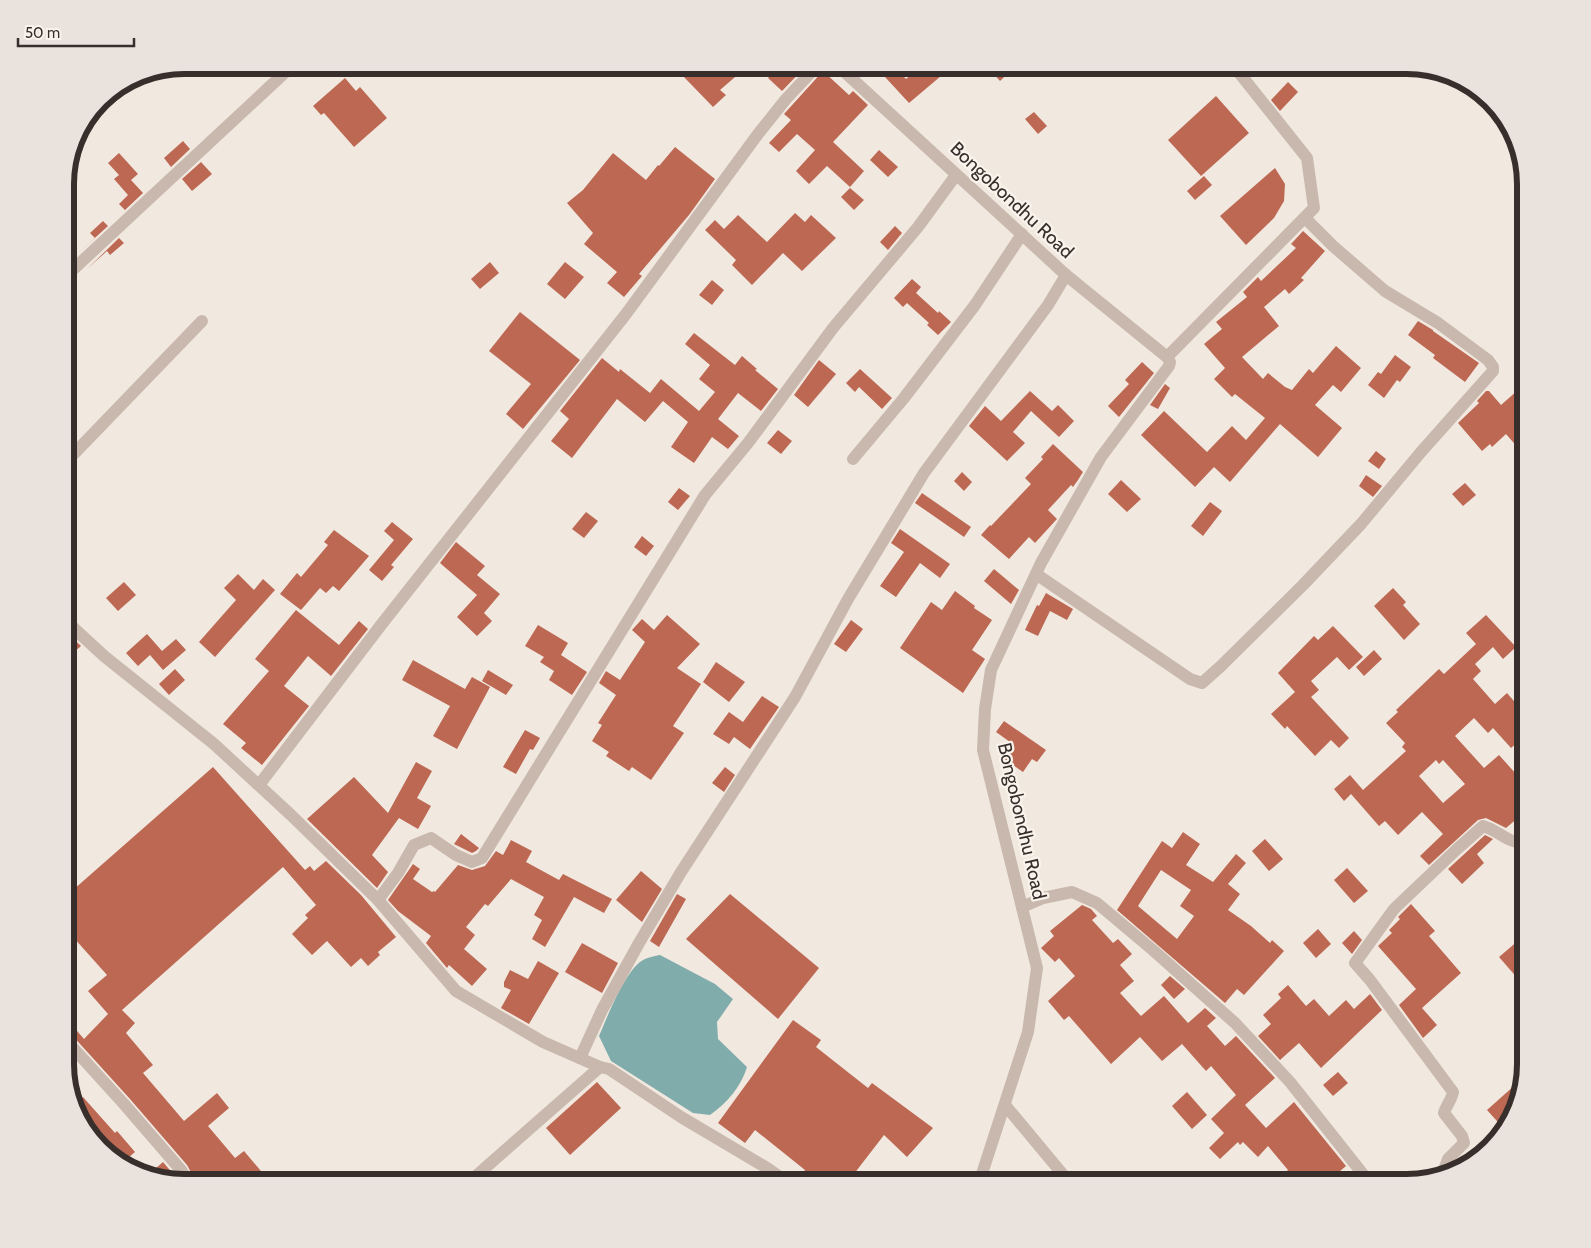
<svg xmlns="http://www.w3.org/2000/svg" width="1591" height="1248" font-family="Cabin,sans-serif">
<rect width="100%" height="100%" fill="#f1e9e0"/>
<path fill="#81acac" d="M 660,955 L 715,984 L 733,999 L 717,1022 L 718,1039 L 747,1067 C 741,1087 727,1103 710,1115 L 693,1113 L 611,1061 L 599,1036 C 607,1018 626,967 645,959 C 649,957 655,956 660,955 Z"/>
<g fill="#bd6853" fill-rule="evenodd">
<path d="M 695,65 L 749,65 L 720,90 L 726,95 L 713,107 L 683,76 Z"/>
<path d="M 780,65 L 807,65 L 782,91 L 768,78 Z"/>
<path d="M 874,65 L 893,65 L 906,79 L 922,65 L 954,65 L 909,103 Z"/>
<path d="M 997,65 L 1017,65 L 1000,81 L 991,71 Z"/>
<path d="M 823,71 L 849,95 L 853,91 L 868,105 L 833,142 L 864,171 L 850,187 L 827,166 L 809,184 L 796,171 L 815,150 L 797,134 L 779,152 L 769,143 L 791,120 L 784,114 Z"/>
<path d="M 345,78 L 356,91 L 360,87 L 387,118 L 354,147 L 324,113 L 321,115 L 313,106 Z"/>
<path d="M 1288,82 L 1298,92 L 1280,111 L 1271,100 Z"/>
<path d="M 1216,96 L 1249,133 L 1201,176 L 1168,140 Z"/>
<path d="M 1034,112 L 1047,126 L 1038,134 L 1025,119 Z"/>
<path d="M 183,141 L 190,149 L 171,167 L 164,158 Z"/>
<path d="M 675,147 L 715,179 L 689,215 L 639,274 L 642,276 L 624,297 L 607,283 L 617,272 L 584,244 L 593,233 L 567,203 L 583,190 L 613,153 L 646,180 L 658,165 L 659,166 Z"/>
<path d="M 879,150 L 898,167 L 888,177 L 870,160 Z"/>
<path d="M 119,153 L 138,174 L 131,180 L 143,193 L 125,210 L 119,204 L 128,195 L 114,179 L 119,175 L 108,163 Z"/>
<path d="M 201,162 L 212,174 L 192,191 L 182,179 Z"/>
<path d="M 1275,168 L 1285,184 L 1284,201 L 1274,218 L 1246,245 L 1220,216 Z"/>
<path d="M 1204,176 L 1212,185 L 1195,200 L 1187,191 Z"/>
<path d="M 850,188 L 864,200 L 854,210 L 841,197 Z"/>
<path d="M 795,213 L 805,222 L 811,215 L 836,238 L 802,271 L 783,253 L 752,285 L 732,265 L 736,260 L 705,230 L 715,220 L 724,229 L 738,215 L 767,242 Z"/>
<path d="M 103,221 L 108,226 L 75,256 L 95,238 L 90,233 Z"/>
<path d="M 895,226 L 902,233 L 888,250 L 880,242 Z"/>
<path d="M 1303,231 L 1325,251 L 1301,278 L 1304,280 L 1289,294 L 1285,289 L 1264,307 L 1279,326 L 1242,357 L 1263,379 L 1268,373 L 1285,387 L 1292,390 L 1309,369 L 1313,373 L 1336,346 L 1361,368 L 1341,392 L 1333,385 L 1315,405 L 1342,428 L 1318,457 L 1280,424 L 1230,482 L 1214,467 L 1195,487 L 1141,435 L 1164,411 L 1207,452 L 1232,426 L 1246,440 L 1265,418 L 1235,394 L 1232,397 L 1214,379 L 1225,368 L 1204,344 L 1222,329 L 1216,322 L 1247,297 L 1243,292 L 1258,277 L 1261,281 L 1296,248 L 1291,244 Z"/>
<path d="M 119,238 L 124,243 L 110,255 L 107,251 L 87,269 Z"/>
<path d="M 490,262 L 499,273 L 480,289 L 471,279 Z"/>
<path d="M 565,262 L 584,277 L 565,299 L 547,284 Z"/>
<path d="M 912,279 L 921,287 L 916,293 L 938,313 L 939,311 L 951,322 L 938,335 L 927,325 L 929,323 L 907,303 L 903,307 L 894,298 Z"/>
<path d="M 712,280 L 724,290 L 712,305 L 699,295 Z"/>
<path d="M 520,312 L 580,360 L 523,429 L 506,414 L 531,384 L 489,351 Z"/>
<path d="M 1418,321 L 1433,330 L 1433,331 L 1479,363 L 1465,382 L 1433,358 L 1435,355 L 1408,335 Z"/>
<path d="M 694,333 L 735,365 L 742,356 L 757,369 L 755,370 L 778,389 L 761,411 L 738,393 L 718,419 L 739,436 L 728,449 L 712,437 L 694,463 L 671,447 L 688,422 L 663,401 L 645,422 L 617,399 L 572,458 L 551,441 L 569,419 L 560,411 L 602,358 L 619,372 L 620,369 L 650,393 L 661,379 L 699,411 L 715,392 L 699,379 L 710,365 L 685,344 Z"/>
<path d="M 1395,355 L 1411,367 L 1400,382 L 1397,380 L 1384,398 L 1368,385 L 1378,372 L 1381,374 Z"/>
<path d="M 819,360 L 836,374 L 808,407 L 794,395 Z"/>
<path d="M 1142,362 L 1154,373 L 1119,417 L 1108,406 L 1129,384 L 1125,380 Z"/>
<path d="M 860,369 L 892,398 L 882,409 L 859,387 L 855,392 L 846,383 Z"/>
<path d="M 1165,384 L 1170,388 L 1158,409 L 1150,405 Z"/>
<path d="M 1518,390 L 1526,400 L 1526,457 L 1506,434 L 1492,447 L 1490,444 L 1482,451 L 1458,423 L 1479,403 L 1477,401 L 1486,391 L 1489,391 L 1501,405 Z"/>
<path d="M 1030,391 L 1052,411 L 1058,405 L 1074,421 L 1059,437 L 1031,411 L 1013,432 L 1025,443 L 1007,461 L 969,426 L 985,406 L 1001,421 Z"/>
<path d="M 778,430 L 792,441 L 781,454 L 767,443 Z"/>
<path d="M 1053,444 L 1083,472 L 1078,480 L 1073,487 L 1071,485 L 1048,510 L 1057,519 L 1056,520 L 1035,543 L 1029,537 L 1009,559 L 981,535 L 990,525 L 991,526 L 1031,484 L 1025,478 L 1043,459 L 1041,457 Z"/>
<path d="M 1376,451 L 1386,459 L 1379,469 L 1368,461 Z"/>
<path d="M 962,472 L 972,482 L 964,491 L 954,481 Z"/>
<path d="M 1366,475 L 1382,486 L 1373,497 L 1359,486 Z"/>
<path d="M 1121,480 L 1141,499 L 1127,512 L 1108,494 Z"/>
<path d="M 1465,483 L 1476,495 L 1463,506 L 1452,494 Z"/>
<path d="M 679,488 L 690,496 L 678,510 L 668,502 Z"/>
<path d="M 922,493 L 971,527 L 964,537 L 915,503 Z"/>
<path d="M 1210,502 L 1222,511 L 1203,536 L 1191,526 Z"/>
<path d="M 586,512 L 598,521 L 584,538 L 572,529 Z"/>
<path d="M 392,522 L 413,539 L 391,565 L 394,567 L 382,581 L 369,570 L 394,540 L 384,531 Z"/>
<path d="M 900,529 L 950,564 L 940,578 L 920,563 L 896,597 L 880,586 L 904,552 L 891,543 Z"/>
<path d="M 334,530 L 369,556 L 339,591 L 333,586 L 326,593 L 320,588 L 301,610 L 280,594 L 297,573 L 301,577 L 328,545 L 324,542 Z"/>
<path d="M 642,536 L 654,546 L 646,556 L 634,547 Z"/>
<path d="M 456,542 L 485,566 L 477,575 L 500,594 L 484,613 L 492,621 L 477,636 L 457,617 L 477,595 L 440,563 Z"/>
<path d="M 994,569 L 1019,590 L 1011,604 L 984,581 Z"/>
<path d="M 238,574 L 254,590 L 263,579 L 275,590 L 215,657 L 199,642 L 236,600 L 224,588 Z"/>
<path d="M 124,582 L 136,595 L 118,611 L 106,598 Z"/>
<path d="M 1393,588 L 1406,602 L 1403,605 L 1420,624 L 1404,640 L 1374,606 Z"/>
<path d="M 955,591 L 975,606 L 974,608 L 992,620 L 972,650 L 985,659 L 963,693 L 900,648 L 931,602 L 942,610 Z"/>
<path d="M 1046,593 L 1073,609 L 1067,620 L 1050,611 L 1038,636 L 1025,630 L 1037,605 L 1039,606 Z"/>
<path d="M 296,610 L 339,645 L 359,621 L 368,629 L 331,676 L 308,656 L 284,686 L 309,706 L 262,765 L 241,748 L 246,743 L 223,724 L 269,671 L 255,659 Z"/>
<path d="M 667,615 L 700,644 L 677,668 L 701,684 L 673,726 L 684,733 L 651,780 L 632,767 L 629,771 L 606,756 L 609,752 L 592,741 L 602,725 L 598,723 L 616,695 L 599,683 L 606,671 L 620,680 L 645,642 L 632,630 L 642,619 L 654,630 Z"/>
<path d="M 1486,615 L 1516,647 L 1503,659 L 1493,647 L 1475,664 L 1481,671 L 1473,679 L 1495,704 L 1507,693 L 1520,708 L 1526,702 L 1526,735 L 1511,748 L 1493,728 L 1488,733 L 1474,718 L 1455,736 L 1484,768 L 1499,755 L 1526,785 L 1526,811 L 1506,828 L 1486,818 L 1478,820 L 1429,865 L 1420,856 L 1443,834 L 1422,812 L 1398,835 L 1385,821 L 1379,826 L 1351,794 L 1344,801 L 1334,789 L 1350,775 L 1363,790 L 1406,751 L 1402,747 L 1405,743 L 1386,723 L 1398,712 L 1396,710 L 1439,669 L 1444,674 L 1476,644 L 1466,633 ZM 1436,760 L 1439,764 L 1443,760 L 1465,784 L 1443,803 L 1419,776 Z"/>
<path d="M 851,620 L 863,629 L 846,652 L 834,644 Z"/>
<path d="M 538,625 L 568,643 L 561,655 L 587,672 L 572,695 L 549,680 L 554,671 L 540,662 L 544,657 L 525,646 Z"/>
<path d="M 1333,626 L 1363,657 L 1349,670 L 1337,657 L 1311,681 L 1319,690 L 1311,697 L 1349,738 L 1339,748 L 1331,740 L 1315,756 L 1287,726 L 1285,729 L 1271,714 L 1295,692 L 1278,673 L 1314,636 L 1318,640 Z"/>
<path d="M 65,631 L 81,646 L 65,660 Z"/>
<path d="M 147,634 L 162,651 L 176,639 L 186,650 L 163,670 L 150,655 L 138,666 L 126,653 Z"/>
<path d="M 1374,650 L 1382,659 L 1364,676 L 1356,667 Z"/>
<path d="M 413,660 L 465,689 L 472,677 L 490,687 L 457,749 L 433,736 L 450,706 L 402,680 Z"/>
<path d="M 716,662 L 745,682 L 729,702 L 703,682 Z"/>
<path d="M 175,669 L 185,680 L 169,695 L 159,684 Z"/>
<path d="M 488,670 L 513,685 L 506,695 L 482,681 Z"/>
<path d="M 762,696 L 779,707 L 750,749 L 734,737 L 729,744 L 713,734 L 729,712 L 743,722 Z"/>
<path d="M 1004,721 L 1046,750 L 1037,762 L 1032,759 L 1023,772 L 1000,756 L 1010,742 L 996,732 Z"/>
<path d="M 525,730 L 540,738 L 533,750 L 530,749 L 516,774 L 503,767 Z"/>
<path d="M 416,762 L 432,771 L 417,798 L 431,806 L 418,829 L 399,818 L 372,855 L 388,872 L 377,888 L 307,819 L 354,777 L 388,813 Z"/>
<path d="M 213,767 L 305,870 L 310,866 L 314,871 L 326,861 L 361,895 L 396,937 L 378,952 L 380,955 L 368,966 L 361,958 L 351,967 L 327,941 L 312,955 L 292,934 L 308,918 L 305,915 L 316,905 L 283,867 L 122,1010 L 135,1023 L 126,1033 L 153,1065 L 143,1073 L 184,1121 L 217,1093 L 229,1108 L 208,1126 L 235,1158 L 244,1151 L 271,1183 L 197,1183 L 187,1165 L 130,1099 L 71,1034 L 65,1031 L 65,1017 L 84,1039 L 108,1014 L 88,991 L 107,975 L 65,928 L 65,897 Z"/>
<path d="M 725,767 L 735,775 L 724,792 L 712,783 Z"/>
<path d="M 1183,832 L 1200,844 L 1186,865 L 1213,882 L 1236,854 L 1246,863 L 1228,884 L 1240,894 L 1228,910 L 1251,926 L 1270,943 L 1272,940 L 1284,951 L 1244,995 L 1237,989 L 1225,1003 L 1117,910 L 1162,841 L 1172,848 ZM 1161,870 L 1191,890 L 1180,906 L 1194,916 L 1177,939 L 1138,906 Z"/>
<path d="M 461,834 L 479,848 L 476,851 L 472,853 L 454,844 Z"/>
<path d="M 1485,835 L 1493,839 L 1477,854 L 1484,863 L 1462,884 L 1448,869 Z"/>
<path d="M 1265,839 L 1283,859 L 1269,871 L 1252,851 Z"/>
<path d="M 511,840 L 532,851 L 526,862 L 559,880 L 563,874 L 612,899 L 604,913 L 574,897 L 545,947 L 532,939 L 542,920 L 534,915 L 544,897 L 511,879 L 488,906 L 485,904 L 466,927 L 475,935 L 464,949 L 487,969 L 472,986 L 449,965 L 447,968 L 426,943 L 431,936 L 398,911 L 388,900 L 413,864 L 420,869 L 413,879 L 432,892 L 434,891 L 435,892 L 458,865 L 472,870 L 485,866 L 496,851 L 503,855 Z"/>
<path d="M 1347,868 L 1368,891 L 1354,903 L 1334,880 Z"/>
<path d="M 641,871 L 662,889 L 642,922 L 616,900 Z"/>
<path d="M 677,894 L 686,899 L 659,947 L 650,941 Z"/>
<path d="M 730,894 L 819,968 L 778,1019 L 686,939 Z"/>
<path d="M 1411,904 L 1435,931 L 1429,936 L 1461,973 L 1422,1008 L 1437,1025 L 1423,1038 L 1399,1005 L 1416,989 L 1378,946 L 1392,933 L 1389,930 L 1400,919 L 1398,917 Z"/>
<path d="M 1082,905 L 1091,909 L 1097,916 L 1092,920 L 1113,943 L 1118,939 L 1132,954 L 1120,965 L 1134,981 L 1120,993 L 1141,1016 L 1164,996 L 1188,1023 L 1205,1008 L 1216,1018 L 1207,1026 L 1225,1046 L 1236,1036 L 1275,1078 L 1245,1105 L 1266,1128 L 1294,1102 L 1346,1166 L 1326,1183 L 1273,1183 L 1288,1170 L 1268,1146 L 1258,1157 L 1243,1142 L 1240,1145 L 1238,1142 L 1220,1159 L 1209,1148 L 1224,1133 L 1211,1119 L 1236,1095 L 1211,1066 L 1206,1071 L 1182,1044 L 1162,1061 L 1140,1037 L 1111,1064 L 1069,1016 L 1064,1020 L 1048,1001 L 1075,976 L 1059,958 L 1055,962 L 1041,948 L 1054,936 L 1050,931 Z"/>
<path d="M 1318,929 L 1331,944 L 1316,958 L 1303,943 Z"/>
<path d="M 1354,931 L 1362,940 L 1352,954 L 1342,943 Z"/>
<path d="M 1526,934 L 1526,988 L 1499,957 Z"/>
<path d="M 582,943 L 618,963 L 602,993 L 565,972 Z"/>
<path d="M 538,961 L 559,973 L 529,1024 L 501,1008 L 511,990 L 504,987 L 504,982 L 510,970 L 528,979 Z"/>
<path d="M 1170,976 L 1185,989 L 1174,999 L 1161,985 Z"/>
<path d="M 1288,985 L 1306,1006 L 1314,999 L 1329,1016 L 1346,1000 L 1354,1009 L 1370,994 L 1382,1010 L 1321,1068 L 1299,1043 L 1280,1060 L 1258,1036 L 1271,1024 L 1263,1015 L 1281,998 L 1278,994 Z"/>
<path d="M 793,1020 L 821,1040 L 816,1047 L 868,1088 L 872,1083 L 933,1128 L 907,1157 L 884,1135 L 847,1183 L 807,1183 L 800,1178 L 805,1170 L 755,1130 L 745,1143 L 718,1123 Z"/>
<path d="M 1338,1072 L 1348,1083 L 1333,1096 L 1323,1085 Z"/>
<path d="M 1524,1077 L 1520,1103 L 1505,1130 L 1487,1110 Z"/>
<path d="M 68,1082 L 82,1098 L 83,1097 L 115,1133 L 117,1131 L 135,1152 L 122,1163 L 92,1128 L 89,1130 L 77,1117 Z"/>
<path d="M 597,1082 L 621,1108 L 570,1155 L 546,1128 Z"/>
<path d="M 1187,1092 L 1207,1115 L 1192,1129 L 1172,1106 Z"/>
<path d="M 163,1162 L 174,1175 L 179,1182 L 146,1177 Z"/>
</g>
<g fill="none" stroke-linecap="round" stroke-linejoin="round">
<g stroke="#c9b8ad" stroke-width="12">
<path d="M 837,65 L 1066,275 L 1167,357 L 1170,362 L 1169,366 L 1101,457 L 1041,563 L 991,670 L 985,709 L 983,750 L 1037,968 L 1028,1032 L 979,1183"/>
<path d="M 65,277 L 293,65"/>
<path d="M 1167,357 L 1314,208 L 1307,158 L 1233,65"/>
<path d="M 853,459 L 904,398 L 975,305 L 1022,234"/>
<path d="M 65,463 L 202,321"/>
<path d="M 1036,574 L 1190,679 L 1202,683 L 1221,666 L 1303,585 L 1361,524 L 1421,452 L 1493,371 L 1493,367 L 1488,360 L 1438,323 L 1385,291 L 1333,246 L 1305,218"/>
<path d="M 65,620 L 104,656 L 214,744 L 291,815 L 378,900 L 456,991 L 543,1042 L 600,1067"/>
<path d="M 259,785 L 381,625 L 626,314 L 758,134 L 786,99 L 818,65"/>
<path d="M 378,900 L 398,873 L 414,845 L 431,838 L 456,855 L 472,862 L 482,858 L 705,495 L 748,443 L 833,328 L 918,227 L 956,175"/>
<path d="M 1022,907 L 1043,898 L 1072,892 L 1097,903 L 1154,951 L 1235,1023 L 1290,1082 L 1370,1183"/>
<path d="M 65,1039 L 124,1104 L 181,1170 L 189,1183"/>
<path d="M 580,1058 L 602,1010 L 639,943 L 681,872 L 795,697 L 848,599 L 924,473 L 1048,305 L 1066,275"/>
<path d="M 1005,1105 L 1070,1183"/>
<path d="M 1442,1175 L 1448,1159 L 1464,1143 L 1462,1136 L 1444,1113 C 1446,1106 1452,1099 1453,1092 L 1370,980 L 1355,963 L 1394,909 L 1456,850 L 1483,826 C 1500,831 1506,843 1526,843"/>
<path d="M 468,1183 L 600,1067 L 609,1069 L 681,1117 L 767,1168 L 788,1183"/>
</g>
</g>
<g text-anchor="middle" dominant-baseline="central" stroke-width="4.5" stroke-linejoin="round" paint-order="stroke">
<g font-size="19" fill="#382e2b" stroke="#f9f3ec">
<text transform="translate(1012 200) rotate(43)">Bongobondhu Road</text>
<text transform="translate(1022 821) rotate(77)">Bongobondhu Road</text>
</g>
</g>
<path d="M0 0H1591V1248H0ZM184 74H1407A110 110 0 0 1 1517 184V1064A110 110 0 0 1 1407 1174H184A110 110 0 0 1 74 1064V184A110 110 0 0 1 184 74Z" fill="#eae3dd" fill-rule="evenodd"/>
<path fill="none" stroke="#382e2b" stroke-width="6" d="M184 74H1407A110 110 0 0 1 1517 184V1064A110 110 0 0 1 1407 1174H184A110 110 0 0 1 74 1064V184A110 110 0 0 1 184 74Z"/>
<path d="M18 38v8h116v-8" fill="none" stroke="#382e2b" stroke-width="2.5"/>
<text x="25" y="38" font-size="15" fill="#382e2b" stroke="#f9f3ec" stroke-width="4" paint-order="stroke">50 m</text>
</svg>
